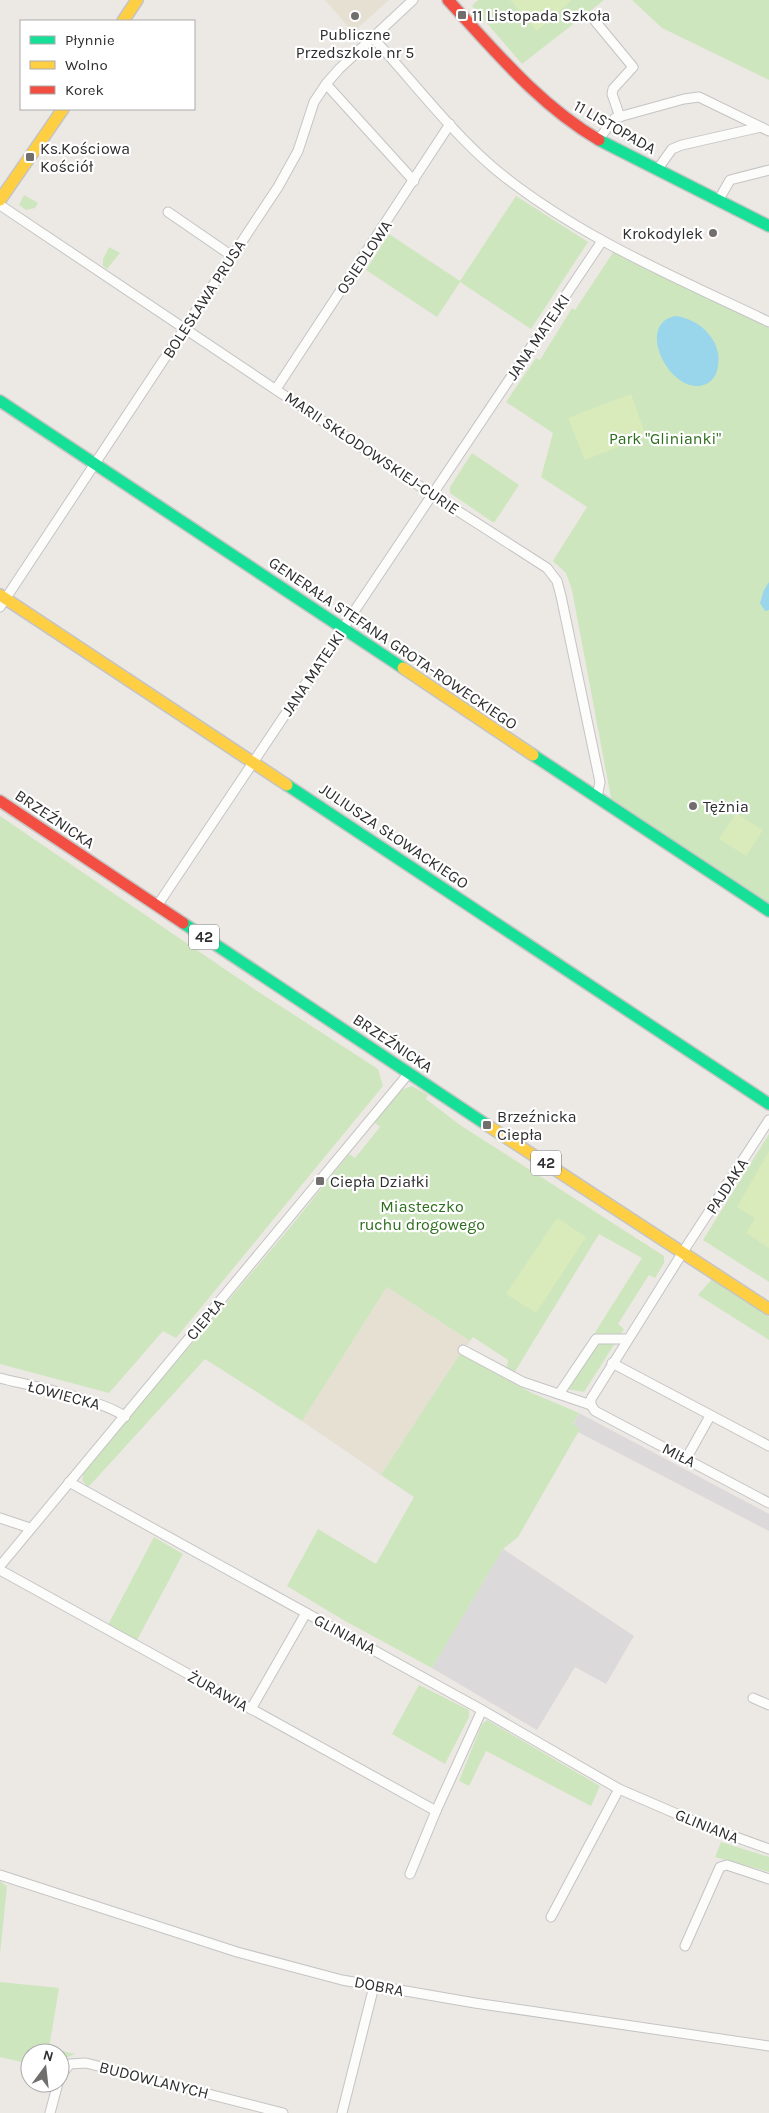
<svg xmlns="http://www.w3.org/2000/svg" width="769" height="2113" font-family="Karla,sans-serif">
<rect width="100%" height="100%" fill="#ece8e4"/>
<g fill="#dcd9db">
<path d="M 579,1413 L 769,1514 L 769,1531 L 578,1432 L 580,1429 L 573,1425 Z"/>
<path d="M 503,1549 L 634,1636 L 606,1684 L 575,1667 L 537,1730 L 432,1668 Z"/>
</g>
<g fill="#e6e0d3">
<path d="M 325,0 L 389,0 L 353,32 Z"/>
<path d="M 387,1287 L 470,1341 L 381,1475 L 302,1421 Z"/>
</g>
<g fill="#cee6be">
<path d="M 478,0 L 604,0 L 522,64 L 472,6 Z"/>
<path d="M 632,0 L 769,0 L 769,80 L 662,28 Z"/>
<path d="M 24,195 L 38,203 L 35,208 L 26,210 L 19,205 Z"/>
<path d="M 516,196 L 588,242 L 531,329 L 460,282 L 437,317 L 366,270 L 389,234 L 460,281 Z"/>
<path d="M 109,247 L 120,253 L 107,269 L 103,266 L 103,259 Z"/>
<path d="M 616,248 L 621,257 L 769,328 L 769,908 L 611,798 L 572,590 L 566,573 L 553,561 L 587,507 L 541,477 L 553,433 L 506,402 L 536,358 L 540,360 L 572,308 L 575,310 Z"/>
<path d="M 472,453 L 519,485 L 494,523 L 450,493 L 450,487 Z"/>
<path d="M 0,816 L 251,987 L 378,1069 L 383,1086 L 176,1338 L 163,1331 L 109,1393 L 0,1364 Z"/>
<path d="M 412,1086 L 428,1095 L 426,1099 L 460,1125 L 664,1256 L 664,1263 L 655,1278 L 649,1275 L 618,1324 L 624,1329 L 584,1392 L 560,1388 L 642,1258 L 599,1234 L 514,1373 L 507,1367 L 508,1360 L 473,1337 L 470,1341 L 387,1287 L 302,1421 L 205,1359 L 93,1482 L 88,1487 L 82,1480 L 84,1471 L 292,1225 L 349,1154 L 355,1158 L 380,1127 L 374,1122 L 401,1090 Z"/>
<path d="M 769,1134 L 769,1282 L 703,1240 Z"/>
<path d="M 712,1279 L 769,1317 L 769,1340 L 698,1295 Z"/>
<path d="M 460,1354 L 532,1393 L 579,1413 L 573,1424 L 580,1429 L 518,1537 L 503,1549 L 432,1668 L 345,1621 L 287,1586 L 318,1529 L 376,1564 L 414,1497 L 381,1475 Z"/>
<path d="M 154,1537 L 183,1554 L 137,1640 L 108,1625 Z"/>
<path d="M 419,1685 L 469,1710 L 469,1717 L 445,1764 L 392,1734 Z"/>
<path d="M 487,1720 L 600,1786 L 591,1806 L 486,1751 L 469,1786 L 459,1781 L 482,1724 Z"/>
<path d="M 721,1842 L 769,1857 L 769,1872 L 715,1857 Z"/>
<path d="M 0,1881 L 7,1886 L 0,1954 Z"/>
<path d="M 0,1982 L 59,1988 L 49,2048 L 75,2054 L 63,2059 L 60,2063 L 60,2053 L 30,2053 L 30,2064 L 0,2057 Z"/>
</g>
<g fill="#d9eabb">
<path d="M 510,0 L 572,0 L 537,31 Z"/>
<path d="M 631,394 L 646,436 L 585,460 L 568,418 Z"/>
<path d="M 736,813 L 763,830 L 746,856 L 719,839 Z"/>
<path d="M 769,1151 L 769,1248 L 746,1233 L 755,1218 L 737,1207 Z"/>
<path d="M 557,1218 L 586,1237 L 536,1313 L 506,1294 Z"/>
</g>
<g fill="#99d6ec">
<path d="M 675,316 C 699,318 723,341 718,366 C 717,374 713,381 706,384 C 673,399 633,325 675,316 Z"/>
<path d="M 769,582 L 769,610 L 765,611 L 760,603 L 764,590 Z"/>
</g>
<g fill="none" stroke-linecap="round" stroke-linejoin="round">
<defs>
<g id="street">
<path d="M 595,21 L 633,67 L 613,89 L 612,94 L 620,117"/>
<path d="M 373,38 C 412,80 451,132 495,169 C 576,236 675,277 769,322"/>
<path d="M 326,84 L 414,181"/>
<path d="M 598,140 L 615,118 L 684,99 L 699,97 L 769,131"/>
<path d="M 657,170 L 672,149 L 682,145 L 761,127"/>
<path d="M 718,201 L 730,180 L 769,170"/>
<path d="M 0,205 L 433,495 L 547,568 L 557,581 L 561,596 L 600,782 L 597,797"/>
<path d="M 168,212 L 232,256"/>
<path d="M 276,389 L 450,124"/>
<path d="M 0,607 L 278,187 L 298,151 L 314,102 L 326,84 L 339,69 L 413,0"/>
<path d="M 157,906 L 602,241"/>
<path d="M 769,1120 L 688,1244 L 591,1399 L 591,1405 L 595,1411 L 769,1503"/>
<path d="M 463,1350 L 523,1382 L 591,1405"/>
<path d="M 612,1363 L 769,1446"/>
<path d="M 0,1378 C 27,1385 107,1401 125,1417"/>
<path d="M 559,1394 L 596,1339 L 628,1339"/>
<path d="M 686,1459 L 710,1416"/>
<path d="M 69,1482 L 482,1710 L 619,1789 L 700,1824 L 769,1849"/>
<path d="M 0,1518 L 30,1528"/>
<path d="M 0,1566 L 409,1073"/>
<path d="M 0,1570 L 436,1811"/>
<path d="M 753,1698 L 769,1705"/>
<path d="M 251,1709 L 306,1613"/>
<path d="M 410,1874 L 436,1811 L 482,1710"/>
<path d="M 0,1875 L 237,1952 L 342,1980 L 475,2003 L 769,2046"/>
<path d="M 551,1917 L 619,1789"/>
<path d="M 685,1946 L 720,1867 L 727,1865 L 769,1879"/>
<path d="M 60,2076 L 70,2064 L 86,2063 L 283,2113"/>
<path d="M 50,2113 L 58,2083"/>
<path d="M 342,2113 L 374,1986"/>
</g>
<g id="fast">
<path d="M 599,140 L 769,226"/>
<path d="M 0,401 L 403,668"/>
<path d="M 533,755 L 769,911"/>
<path d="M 287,785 L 769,1104"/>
<path d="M 183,923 L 487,1125"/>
</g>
<g id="slow">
<path d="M 123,21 L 137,0"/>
<path d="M 0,200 L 63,109"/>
<path d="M 0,595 L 287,785"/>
<path d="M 403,668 L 533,755"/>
<path d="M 487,1125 L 769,1309"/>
</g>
<g id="jam">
<path d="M 448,0 C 495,51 539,105 599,140"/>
<path d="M 0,801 L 183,923"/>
</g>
</defs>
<use href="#street" stroke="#c5c4c5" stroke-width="11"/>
<use href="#fast" stroke="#c5c4c5" stroke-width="14"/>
<use href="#slow" stroke="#c5c4c5" stroke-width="14"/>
<use href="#jam" stroke="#c5c4c5" stroke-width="14"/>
<use href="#street" stroke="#fcfcfb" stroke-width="9"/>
<use href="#fast" stroke="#16e098" stroke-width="11"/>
<use href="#slow" stroke="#ffcf43" stroke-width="11"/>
<use href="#jam" stroke="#f24e42" stroke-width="11"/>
</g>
<g fill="#706f6e" stroke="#fff" stroke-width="2">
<rect x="457" y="10" width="10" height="10" rx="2.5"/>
<circle cx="355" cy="16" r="5"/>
<rect x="25" y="152" width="10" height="10" rx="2.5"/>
<circle cx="713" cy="233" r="5"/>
<circle cx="693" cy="806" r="5"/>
<rect x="482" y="1120" width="10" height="10" rx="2.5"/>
<rect x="315" y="1176" width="10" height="10" rx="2.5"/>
</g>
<g text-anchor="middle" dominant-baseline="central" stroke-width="4.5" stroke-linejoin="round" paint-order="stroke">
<g fill="#fff" stroke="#6d6d6d" stroke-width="1">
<rect x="189" y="924.5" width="30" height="25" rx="4"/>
<rect x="531" y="1150.5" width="30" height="25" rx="4"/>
</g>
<g font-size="15" font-weight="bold" fill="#2e2e2e">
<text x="204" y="937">42</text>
<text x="546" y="1163">42</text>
</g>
<g font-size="16" fill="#2e2e2e" stroke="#fff" text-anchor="start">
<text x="472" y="15">11 Listopada Szkoła</text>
<text x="355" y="34" text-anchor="middle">Publiczne<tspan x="355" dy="18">Przedszkole nr 5</tspan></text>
<text x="40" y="148">Ks.Kościowa<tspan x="40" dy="18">Kościół</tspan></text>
<text x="703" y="233" text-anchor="end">Krokodylek</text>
<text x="703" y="806">Tężnia</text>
<text x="497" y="1116">Brzeźnicka<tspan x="497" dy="18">Ciepła</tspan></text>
<text x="330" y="1181">Ciepła Działki</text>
</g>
<g font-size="16" fill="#2e2e2e" stroke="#fff">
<text transform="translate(615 127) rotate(30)">11 LISTOPADA</text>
<text transform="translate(364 257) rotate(-56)">OSIEDLOWA</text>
<text transform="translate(204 299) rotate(-57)">BOLESŁAWA PRUSA</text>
<text transform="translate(538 337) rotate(-56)">JANA MATEJKI</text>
<text transform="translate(372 453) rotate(34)">MARII SKŁODOWSKIEJ-CURIE</text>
<text transform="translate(393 643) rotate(34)">GENERAŁA STEFANA GROTA-ROWECKIEGO</text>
<text transform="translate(313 673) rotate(-56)">JANA MATEJKI</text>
<text transform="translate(55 819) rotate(34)">BRZEŹNICKA</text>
<text transform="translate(394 836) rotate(34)">JULIUSZA SŁOWACKIEGO</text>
<text transform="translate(393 1043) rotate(34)">BRZEŹNICKA</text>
<text transform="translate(727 1186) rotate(-57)">PAJDAKA</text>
<text transform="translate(205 1319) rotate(-50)">CIEPŁA</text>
<text transform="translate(64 1395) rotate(15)">ŁOWIECKA</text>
<text transform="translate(679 1455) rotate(27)">MIŁA</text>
<text transform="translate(345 1634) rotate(28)">GLINIANA</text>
<text transform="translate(218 1691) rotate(29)">ŻURAWIA</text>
<text transform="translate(707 1826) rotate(22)">GLINIANA</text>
<text transform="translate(379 1986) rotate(11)">DOBRA</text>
<text transform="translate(154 2080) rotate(14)">BUDOWLANYCH</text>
</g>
<g font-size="16" fill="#2c6e1b" stroke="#fff">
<text x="665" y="438">Park "Glinianki"</text>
<text x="422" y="1206">Miasteczko<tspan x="422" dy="18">ruchu drogowego</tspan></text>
</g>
</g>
<rect x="20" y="20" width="175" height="90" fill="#ffffff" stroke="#ababab"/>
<rect x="30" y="36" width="25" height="8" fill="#16e098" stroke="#ababab"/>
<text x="65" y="45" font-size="15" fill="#2e2e2e">Płynnie</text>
<rect x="30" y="61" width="25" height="8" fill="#ffcf43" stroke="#ababab"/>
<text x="65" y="70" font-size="15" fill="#2e2e2e">Wolno</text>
<rect x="30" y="86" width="25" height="8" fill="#f24e42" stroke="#ababab"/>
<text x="65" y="95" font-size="15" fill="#2e2e2e">Korek</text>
<g transform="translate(45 2068) rotate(15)"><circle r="24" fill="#ffffff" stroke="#ababab"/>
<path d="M0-4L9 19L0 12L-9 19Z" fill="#706f6e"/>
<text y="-8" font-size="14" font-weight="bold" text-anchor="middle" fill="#2e2e2e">N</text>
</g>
</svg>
